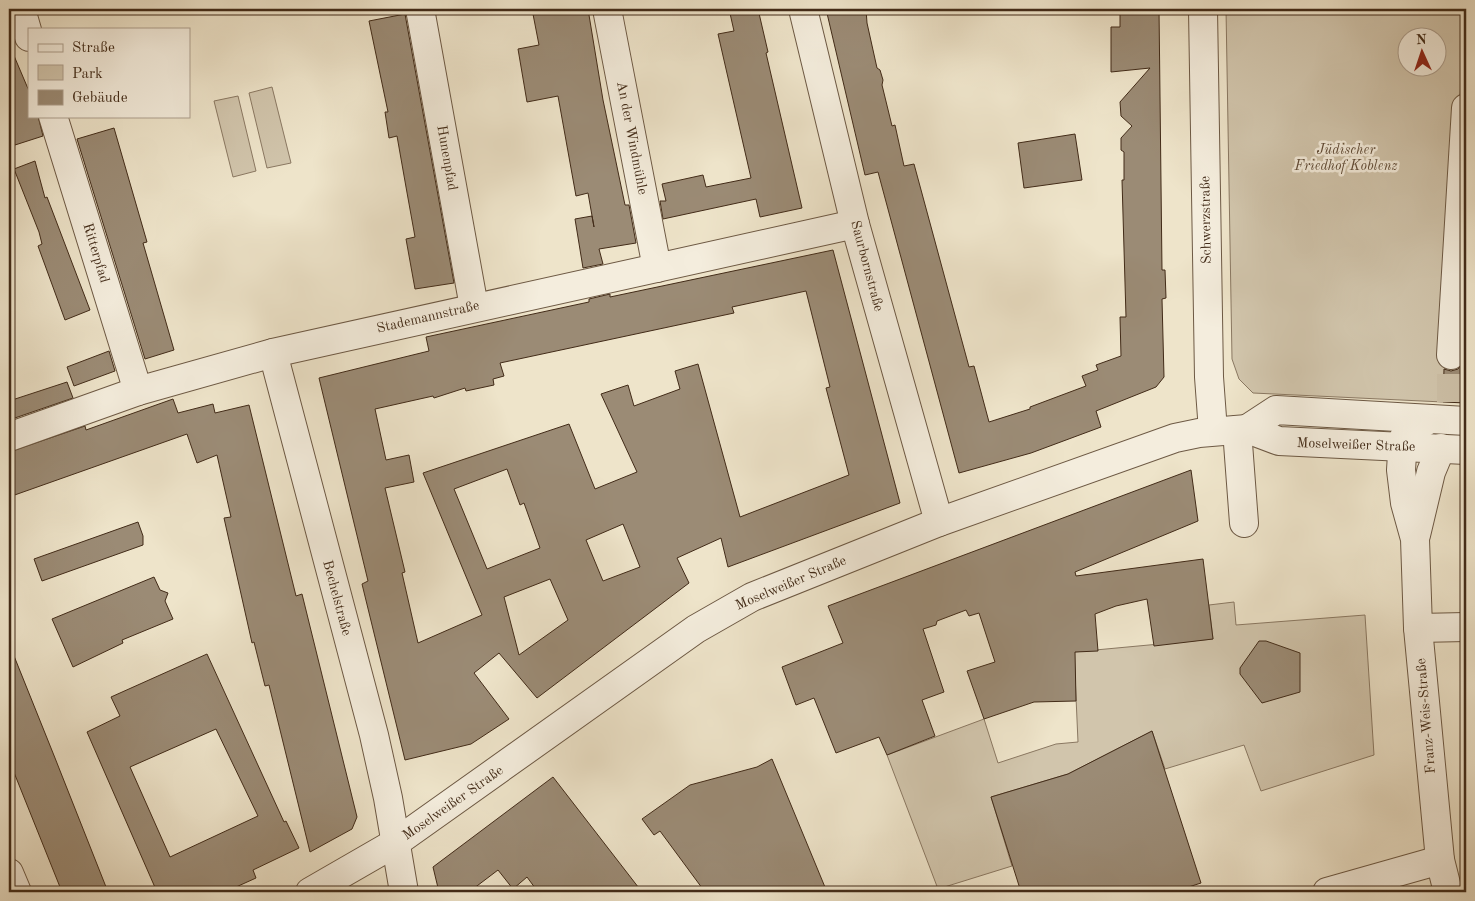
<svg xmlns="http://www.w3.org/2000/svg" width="1475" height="901" font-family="'Old Standard TT',serif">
<rect width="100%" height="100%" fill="#eee4ca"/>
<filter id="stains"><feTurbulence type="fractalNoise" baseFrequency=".004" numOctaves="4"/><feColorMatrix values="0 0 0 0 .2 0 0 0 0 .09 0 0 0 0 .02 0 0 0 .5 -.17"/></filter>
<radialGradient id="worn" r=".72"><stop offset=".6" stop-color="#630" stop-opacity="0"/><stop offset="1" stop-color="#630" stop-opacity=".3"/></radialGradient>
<g fill="#d1c5ac" stroke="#8a7862" fill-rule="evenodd">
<path d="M 1226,9 L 1465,9 L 1443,402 L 1253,393 L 1239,379 L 1232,359 ZM 1408,38 L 1438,38 L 1438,68 L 1408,68 Z"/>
<path d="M 272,87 L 291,163 L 267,168 L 249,93 Z"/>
<path d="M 238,96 L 256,171 L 233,177 L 214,101 Z"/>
<path d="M 1234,602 L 1236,625 L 1365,615 L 1374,755 L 1261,791 L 1244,745 L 1165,769 L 1152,731 L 1068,774 L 991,797 L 1012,866 L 938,889 L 887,755 L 984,719 L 998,763 L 1056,744 L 1078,742 L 1074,652 L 1213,639 L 1209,605 Z"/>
</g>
<g fill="#9b8b75" stroke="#422b18" fill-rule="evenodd">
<path d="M 532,9 L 588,9 L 603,100 L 625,205 L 629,205 L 636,243 L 599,249 L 603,264 L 583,268 L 575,219 L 592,216 L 594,227 L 588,193 L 576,196 L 558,96 L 527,102 L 518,49 L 539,45 Z"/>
<path d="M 729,9 L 758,9 L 768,52 L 766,53 L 802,208 L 760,217 L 756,199 L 663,219 L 660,201 L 666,201 L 662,184 L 703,175 L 706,187 L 751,178 L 718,34 L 734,31 Z"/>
<path d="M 826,9 L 866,9 L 867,23 L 877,68 L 880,70 L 883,80 L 882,85 L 892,126 L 895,125 L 904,166 L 914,164 L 969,367 L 974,366 L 989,422 L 1030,409 L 1030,407 L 1086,386 L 1082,376 L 1098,370 L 1096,365 L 1121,356 L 1120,317 L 1126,317 L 1122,180 L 1124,180 L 1124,152 L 1121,150 L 1121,138 L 1132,126 L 1121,116 L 1120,102 L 1150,68 L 1111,72 L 1111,27 L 1120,27 L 1120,9 L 1159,9 L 1162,270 L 1165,270 L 1166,298 L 1162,299 L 1164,377 L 1156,387 L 1096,411 L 1101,427 L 1031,453 L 959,473 L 878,172 L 865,175 Z"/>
<path d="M 405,14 L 454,283 L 415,289 L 406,239 L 415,237 L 406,187 L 397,136 L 389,138 L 385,112 L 388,112 L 369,21 Z"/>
<path d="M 9,44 L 29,91 L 29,116 L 38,116 L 43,136 L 15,145 L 9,130 Z"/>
<path d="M 114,128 L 147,242 L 143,243 L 174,350 L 145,359 L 77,139 Z"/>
<path d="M 1075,134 L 1082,180 L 1024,188 L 1018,143 Z"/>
<path d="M 35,161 L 45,198 L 47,197 L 90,310 L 65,320 L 38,246 L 42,244 L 39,232 L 14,169 Z"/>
<path d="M 833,250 L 900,503 L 728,567 L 721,538 L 677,558 L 689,583 L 537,698 L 499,653 L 474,673 L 509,719 L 471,744 L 405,760 L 362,584 L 368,581 L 319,378 L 429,351 L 426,337 L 589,302 L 589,299 L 610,294 L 610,297 ZM 806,291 L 830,387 L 826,388 L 849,475 L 740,517 L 698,364 L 675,371 L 680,389 L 634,406 L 628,385 L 601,394 L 637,472 L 595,489 L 569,424 L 423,473 L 482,615 L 418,643 L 402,573 L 405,572 L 385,488 L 414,482 L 409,455 L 386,460 L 375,409 L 433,396 L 434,398 L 465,388 L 466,391 L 494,385 L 493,379 L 504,376 L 500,363 L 734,313 L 732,307 ZM 507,469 L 520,505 L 524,503 L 540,548 L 487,569 L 454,489 ZM 623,524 L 640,567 L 603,581 L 586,540 ZM 550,579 L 568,620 L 519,655 L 504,597 Z"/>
<path d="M 109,351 L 115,371 L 74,386 L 67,367 Z"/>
<path d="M 1466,357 L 1466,403 L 1443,402 L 1444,369 L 1451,371 L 1458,369 Z"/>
<path d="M 67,382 L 73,398 L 9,420 L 9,401 Z"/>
<path d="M 173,399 L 178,413 L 213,404 L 215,413 L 249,405 L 296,596 L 302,594 L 357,817 L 352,829 L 310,852 L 269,685 L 265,686 L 254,642 L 252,643 L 224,518 L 231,517 L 217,455 L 197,463 L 187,434 L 9,497 L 9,452 L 85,426 L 86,430 Z"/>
<path d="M 1191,470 L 1198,521 L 1075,572 L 1076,576 L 1203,559 L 1213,639 L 1154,646 L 1147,599 L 1116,606 L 1095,614 L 1098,651 L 1075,652 L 1076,701 L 1034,702 L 984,719 L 967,671 L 995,662 L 979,613 L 969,616 L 966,610 L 937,621 L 936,625 L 923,629 L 944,692 L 922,700 L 935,736 L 887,755 L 879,737 L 836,753 L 814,698 L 796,705 L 782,667 L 843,643 L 828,606 Z"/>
<path d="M 138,522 L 143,536 L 143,545 L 42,581 L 34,559 Z"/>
<path d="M 154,577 L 160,590 L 168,593 L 165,601 L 173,619 L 122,640 L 123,643 L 73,667 L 52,619 Z"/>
<path d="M 1259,641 L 1266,641 L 1300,653 L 1300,692 L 1262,703 L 1240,674 L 1240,668 Z"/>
<path d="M 10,646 L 55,758 L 108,892 L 62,892 L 9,760 Z"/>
<path d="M 207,654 L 284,822 L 286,821 L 299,848 L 253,870 L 256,878 L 225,892 L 157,892 L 87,732 L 120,716 L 111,697 ZM 216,729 L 258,816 L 170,857 L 130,767 Z"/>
<path d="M 1152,731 L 1201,883 L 1173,892 L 1021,892 L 991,797 L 1068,774 Z"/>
<path d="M 772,759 L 827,892 L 705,892 L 660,831 L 654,835 L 642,819 L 690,785 L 757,767 Z"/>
<path d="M 553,777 L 642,892 L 538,892 L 527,877 L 513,889 L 498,870 L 469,892 L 439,892 L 433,867 Z"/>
</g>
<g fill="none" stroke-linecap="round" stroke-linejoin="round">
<path stroke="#ccbfa6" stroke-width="28" stroke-dasharray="28 14" stroke-linecap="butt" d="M 1451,402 L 1451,355"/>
<defs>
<g id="minor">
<path d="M 21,9 L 29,37"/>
<path d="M 420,9 L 474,307"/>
<path d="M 607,9 L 657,268"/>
<path d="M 803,9 L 855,224 L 939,522"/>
<path d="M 1203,9 L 1209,377 L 1213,431"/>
<path d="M 53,116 L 138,391"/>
<path d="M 273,353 L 374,735 L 388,798 L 404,892"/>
<path d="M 1451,355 L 1466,108"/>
<path d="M 1430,419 L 1408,432 L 1403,439 L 1401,470 L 1405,503 L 1415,539 L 1418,628 L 1440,860 L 1448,892"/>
<path d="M 1247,429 L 1276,410 L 1466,421"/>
<path d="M 1237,430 L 1244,523"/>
<path d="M 9,437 L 138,391 L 273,353 L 855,224"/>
<path d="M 1416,535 L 1431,472 L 1441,448"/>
<path d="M 1418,628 L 1466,627"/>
<path d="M 9,873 L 17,892"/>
<path d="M 310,892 L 395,843 L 696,629 L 752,597 L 939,522 L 1175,438 L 1199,433 L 1247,429 L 1279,441 L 1466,450"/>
<path d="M 1327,892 L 1440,860"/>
</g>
</defs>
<use href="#minor" stroke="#6d5944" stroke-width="30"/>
<use href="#minor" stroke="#f4eddd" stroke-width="28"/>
</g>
<g text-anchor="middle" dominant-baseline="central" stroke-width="5" stroke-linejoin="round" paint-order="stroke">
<g font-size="14" fill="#422b18" stroke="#f4eddd">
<text transform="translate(632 138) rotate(79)">An der Windmühle</text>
<text transform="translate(447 158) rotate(80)">Hunenpfad</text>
<text transform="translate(1206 220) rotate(-91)">Schwerzstraße</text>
<text transform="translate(96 253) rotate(73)">Ritterpfad</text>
<text transform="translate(867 266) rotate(75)">Saurbornstraße</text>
<text transform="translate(428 317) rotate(-13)">Stademannstraße</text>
<text transform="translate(1356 445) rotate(2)">Moselweißer Straße</text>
<text transform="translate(791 583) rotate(-23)">Moselweißer Straße</text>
<text transform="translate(337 598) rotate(75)">Bechelstraße</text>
<text transform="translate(1426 716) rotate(-95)">Franz-Weis-Straße</text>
<text transform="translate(453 803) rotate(-35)">Moselweißer Straße</text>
</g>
<g font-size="14" font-style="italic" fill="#5f4a36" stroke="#f4eddd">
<text x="1346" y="150">Jüdischer<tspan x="1346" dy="16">Friedhof Koblenz</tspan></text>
</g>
</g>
<rect width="1475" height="901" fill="none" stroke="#eee4ca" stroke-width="30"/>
<rect x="10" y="10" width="1455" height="881" fill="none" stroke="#422b18" stroke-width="2.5"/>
<rect x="15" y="15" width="1445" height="871" fill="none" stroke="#422b18"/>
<rect x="28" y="28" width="162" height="90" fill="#f4eddd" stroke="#ad9f8e"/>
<rect x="38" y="44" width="25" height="8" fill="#f4eddd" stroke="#ad9f8e"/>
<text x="72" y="52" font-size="15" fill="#422b18">Straße</text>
<rect x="38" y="65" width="25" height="15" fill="#d1c5ac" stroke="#ad9f8e"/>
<text x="72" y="78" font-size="15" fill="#422b18">Park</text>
<rect x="38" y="90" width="25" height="15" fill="#9b8b75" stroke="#ad9f8e"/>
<text x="72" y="102" font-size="15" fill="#422b18">Gebäude</text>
<g transform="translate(1422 52) rotate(357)"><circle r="24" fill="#f4eddd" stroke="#ad9f8e"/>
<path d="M0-4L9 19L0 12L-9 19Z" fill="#8f2418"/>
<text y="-8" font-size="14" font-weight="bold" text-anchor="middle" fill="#422b18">N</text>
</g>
<rect width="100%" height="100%" filter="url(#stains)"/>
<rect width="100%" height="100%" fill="url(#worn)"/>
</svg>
